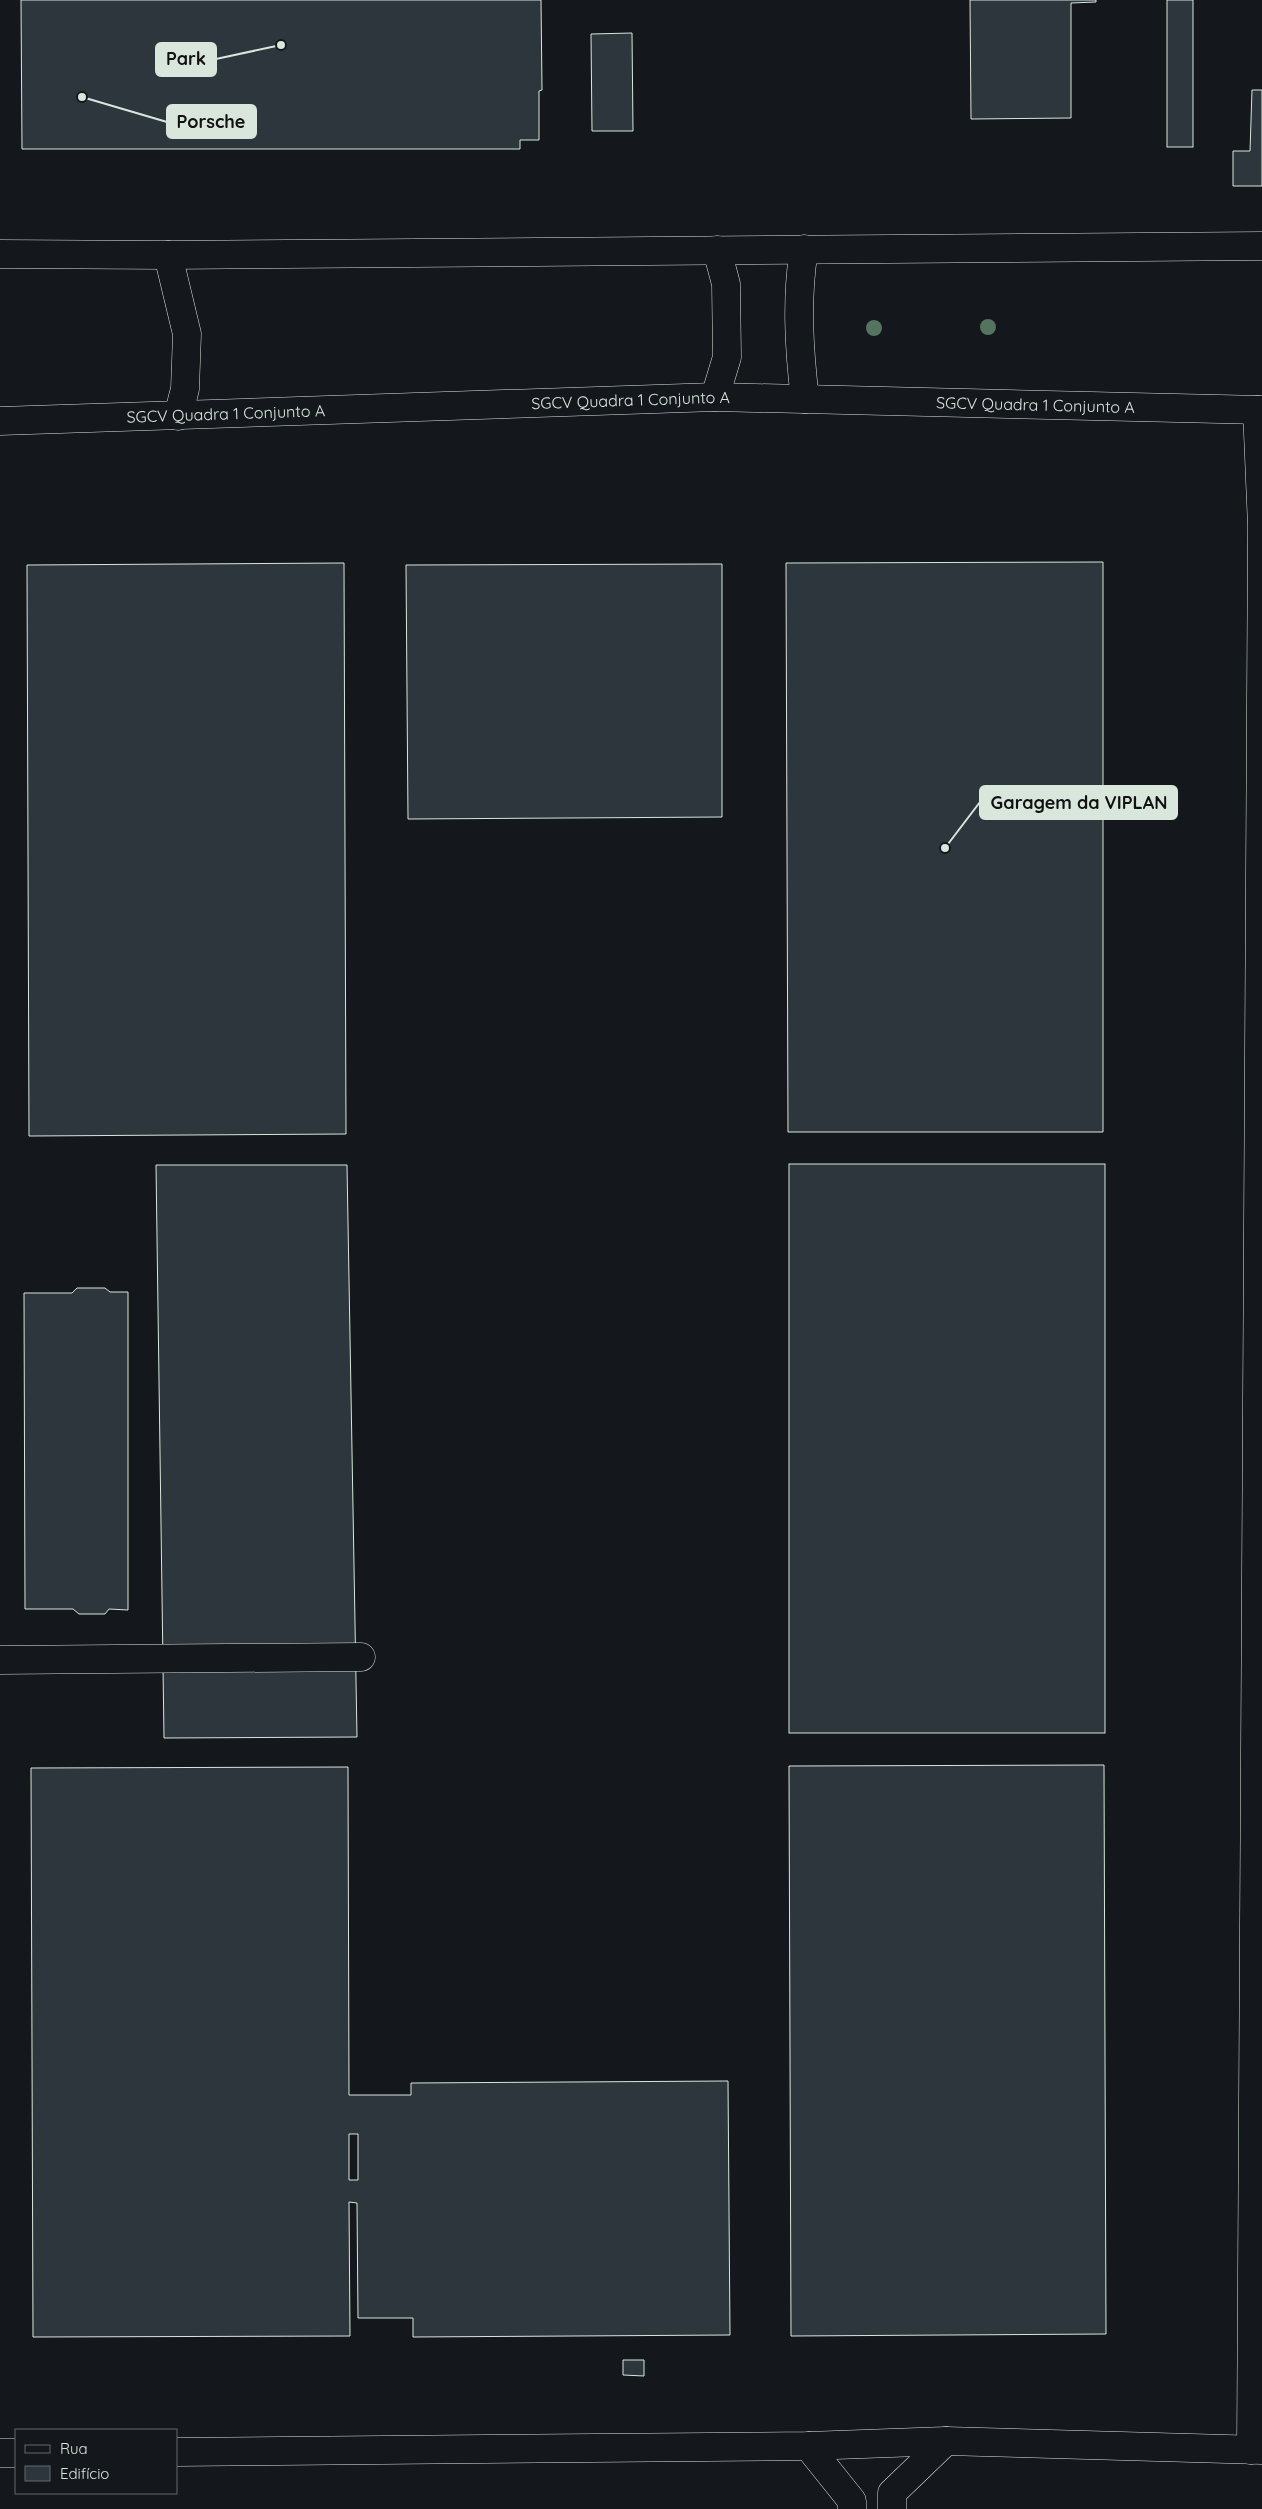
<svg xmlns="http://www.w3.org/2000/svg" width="1262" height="2509" font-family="Quicksand,sans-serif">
<rect width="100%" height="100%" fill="#14181c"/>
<g fill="#2c363c" stroke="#d8e6dc" fill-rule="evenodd">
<path d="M 21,0 L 541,0 L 542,90 L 539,91 L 539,140 L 520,140 L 520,149 L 22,149 Z"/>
<path d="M 970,0 L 1096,0 L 1096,2 L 1071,3 L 1071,118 L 971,119 Z"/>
<rect x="1167" y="0" width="26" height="147"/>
<path d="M 632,33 L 633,131 L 592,131 L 591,34 Z"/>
<path d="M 1252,90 L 1262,90 L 1262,186 L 1233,186 L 1233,151 L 1250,151 Z"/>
<path d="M 1103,562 L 1103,1132 L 788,1132 L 786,563 Z"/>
<path d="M 344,563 L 346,1134 L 29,1136 L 27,565 Z"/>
<path d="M 722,564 L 722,817 L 408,819 L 406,565 Z"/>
<rect x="789" y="1164" width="316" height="569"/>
<path d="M 156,1165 L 347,1165 L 357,1737 L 164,1738 Z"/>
<path d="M 77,1288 L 105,1288 L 110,1292 L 128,1292 L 128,1610 L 109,1609 L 105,1614 L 79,1614 L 73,1609 L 25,1609 L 24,1293 L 72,1293 Z"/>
<path d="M 1104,1765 L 1106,2334 L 791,2336 L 789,1766 Z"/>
<path d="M 348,1767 L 349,2095 L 411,2095 L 411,2083 L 728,2081 L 730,2335 L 413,2337 L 413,2318 L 358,2318 L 357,2203 L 349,2202 L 350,2336 L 33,2337 L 31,1768 ZM 349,2134 L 358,2134 L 358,2180 L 349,2180 Z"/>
<path d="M 623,2360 L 644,2360 L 644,2376 L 623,2375 Z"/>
</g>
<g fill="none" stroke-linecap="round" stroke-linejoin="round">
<defs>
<g id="minor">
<path d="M 804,249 C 796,299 799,349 805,399"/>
<path d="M 0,254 L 168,255 L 1262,246"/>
<path d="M 168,255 L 187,334 L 185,389 L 178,416"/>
<path d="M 715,397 L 727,357 L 726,284 L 717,250"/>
<path id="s1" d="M 0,421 L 715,397 L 1262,410"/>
<path d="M 0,1660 L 361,1657"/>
<path d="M 808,2446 L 852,2501 L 852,2509"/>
<path d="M 1251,2450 L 1262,526 L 1257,410"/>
<path d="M 176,2452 L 808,2446 L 946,2441 L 1262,2450"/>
<path d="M 0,2453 L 16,2453"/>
<path d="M 892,2509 L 892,2493 L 946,2441"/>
</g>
</defs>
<use href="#minor" stroke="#d8e6dc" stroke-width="29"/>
<use href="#minor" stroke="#14181c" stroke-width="28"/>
</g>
<g fill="#55745f">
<circle cx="988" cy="327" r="8"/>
<circle cx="874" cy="328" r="8"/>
</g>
<g text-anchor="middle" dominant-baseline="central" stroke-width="4" stroke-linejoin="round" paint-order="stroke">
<g font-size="16" fill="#d8e6dc" stroke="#14181c">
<text stroke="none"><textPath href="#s1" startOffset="631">SGCV Quadra 1 Conjunto A</textPath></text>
<text stroke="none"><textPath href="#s1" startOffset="1036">SGCV Quadra 1 Conjunto A</textPath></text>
<text stroke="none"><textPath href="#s1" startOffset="226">SGCV Quadra 1 Conjunto A</textPath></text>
</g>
</g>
<path fill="none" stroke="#d8e6dc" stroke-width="2" d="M281 45L216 59M82 97L167 122M945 848L980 802"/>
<g fill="#d8e6dc" stroke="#14181c" stroke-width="2">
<circle cx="281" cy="45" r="5"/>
<circle cx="82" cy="97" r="5"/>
<circle cx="945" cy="848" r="5"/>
</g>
<g fill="#d8e6dc" stroke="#d8e6dc" stroke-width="2">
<rect x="156" y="43" width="60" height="33" rx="5"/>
<rect x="167" y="105" width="89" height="33" rx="5"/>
<rect x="980" y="786" width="197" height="33" rx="5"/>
</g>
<g font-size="18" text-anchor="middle" font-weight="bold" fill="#111">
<text x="186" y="65">Park</text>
<text x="211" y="128">Porsche</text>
<text x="1079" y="809">Garagem da VIPLAN</text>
</g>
<rect x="15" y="2429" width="162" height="65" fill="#14181c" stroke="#626a69"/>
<rect x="25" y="2445" width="25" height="8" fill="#14181c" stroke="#626a69"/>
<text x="60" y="2454" font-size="15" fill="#d8e6dc">Rua</text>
<rect x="25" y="2466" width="25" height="15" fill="#2c363c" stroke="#626a69"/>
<text x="60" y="2479" font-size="15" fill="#d8e6dc">Edifício</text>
</svg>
